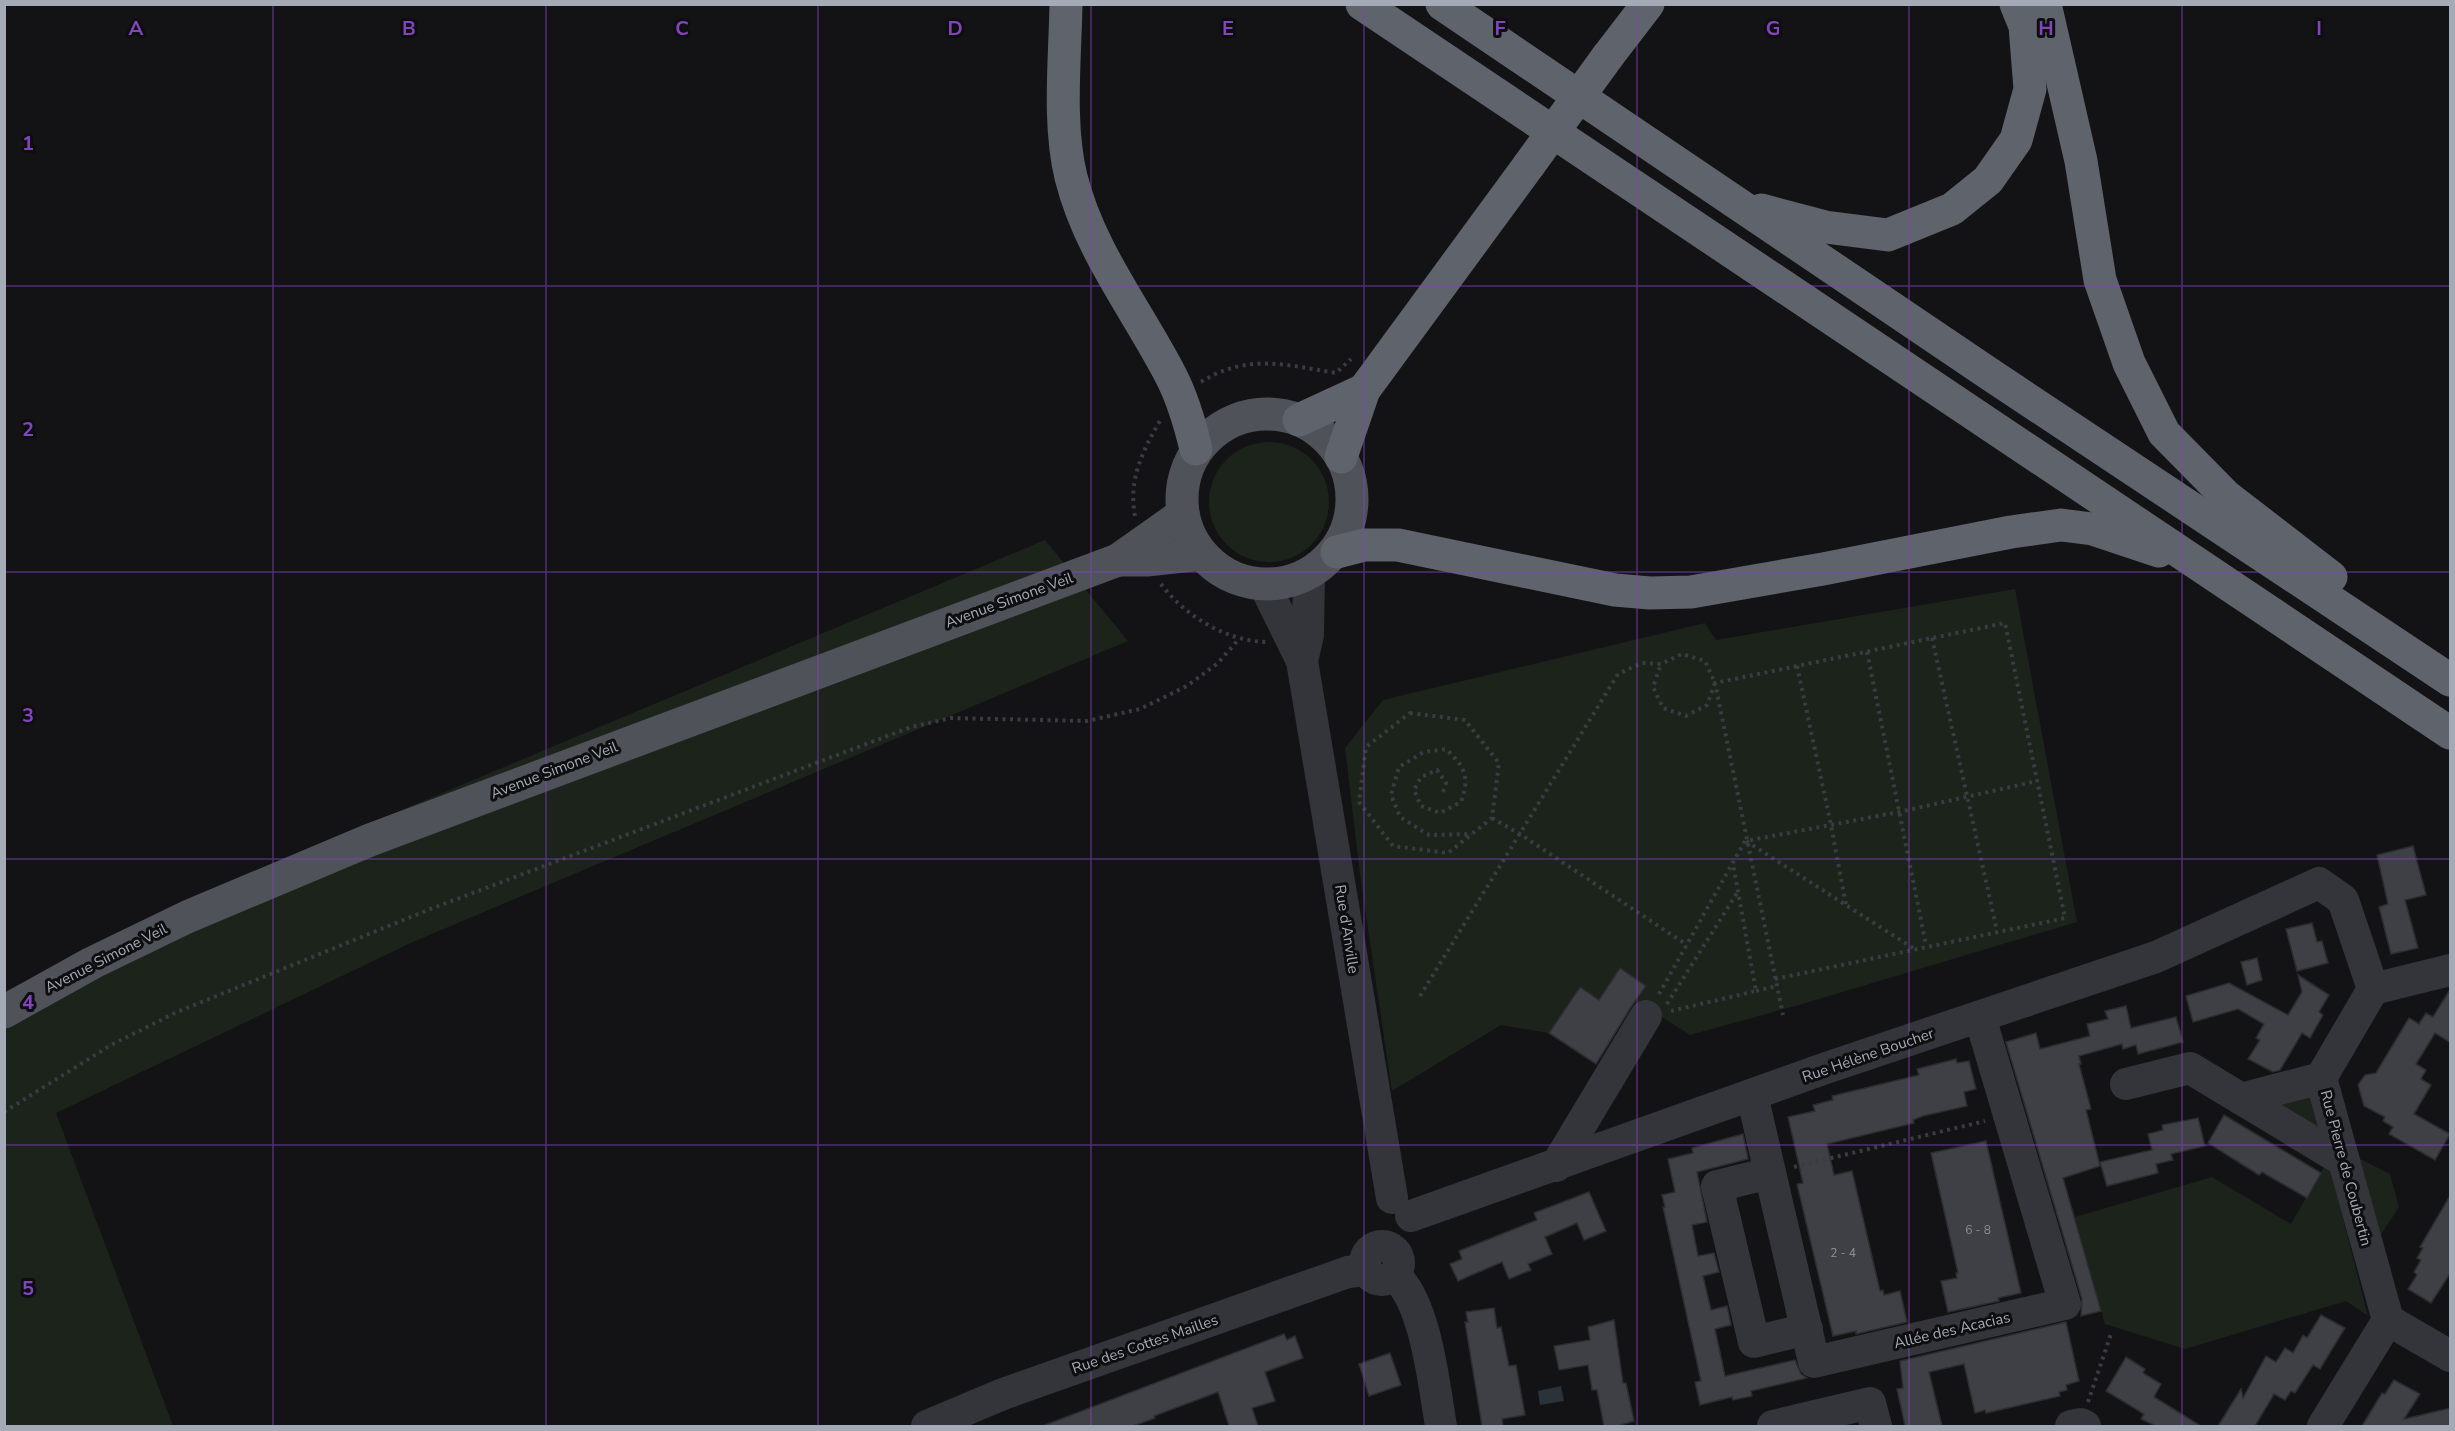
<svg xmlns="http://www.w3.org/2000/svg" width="2455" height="1431" font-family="'Nunito Sans',sans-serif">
<rect width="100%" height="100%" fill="#131315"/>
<g fill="#1b231b">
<circle cx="1269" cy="502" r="60"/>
<path d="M 1045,540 L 1128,641 L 415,941 L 56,1113 L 173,1426 L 5,1426 L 5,991 L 218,887 Z"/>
<path d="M 2015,589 L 2077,922 L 1799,1005 L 1690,1035 L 1637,1001 L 1646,986 L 1620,968 L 1609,984 L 1603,1002 L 1579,987 L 1549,1033 L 1501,1025 L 1392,1091 L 1361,882 L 1345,748 L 1383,700 L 1705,623 L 1716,640 Z"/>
<path d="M 2311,1091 L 2323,1139 L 2283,1117 L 2279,1099 Z"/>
<path d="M 2360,1159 L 2390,1174 L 2399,1207 L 2380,1236 Z"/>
<path d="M 2328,1160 L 2368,1316 L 2346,1301 L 2185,1349 L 2105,1324 L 2075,1217 L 2212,1177 L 2291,1224 Z"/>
</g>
<path fill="#293339" d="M 1561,1386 L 1564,1401 L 1540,1405 L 1538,1391 Z"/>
<g fill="#3f4045" stroke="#2d2d31" stroke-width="1.5">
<path d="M 2413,846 L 2426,895 L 2405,900 L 2418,948 L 2391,954 L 2379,907 L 2388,904 L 2377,855 Z"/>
<path d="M 2312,923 L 2317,942 L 2322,941 L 2328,963 L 2297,971 L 2286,929 Z"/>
<path d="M 2257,958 L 2262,980 L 2247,985 L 2241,962 Z"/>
<path d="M 1620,968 L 1646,986 L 1631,1007 L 1596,1064 L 1549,1033 L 1580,987 L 1599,1000 Z"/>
<path d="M 2298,975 L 2329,995 L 2319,1012 L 2323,1015 L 2310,1038 L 2302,1033 L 2280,1070 L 2273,1072 L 2248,1059 L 2260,1040 L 2256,1038 L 2264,1024 L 2238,1009 L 2193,1022 L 2186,996 L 2229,983 L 2288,1015 L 2302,992 Z"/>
<path d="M 2451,988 L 2451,1043 L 2435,1033 L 2416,1064 L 2426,1070 L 2421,1079 L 2431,1085 L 2414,1114 L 2450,1134 L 2435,1160 L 2389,1134 L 2393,1127 L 2383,1121 L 2385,1117 L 2364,1106 L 2358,1085 L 2365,1075 L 2376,1073 L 2409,1018 L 2419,1024 L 2426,1013 L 2433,1017 Z"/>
<path d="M 2126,1006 L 2131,1028 L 2176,1017 L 2183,1042 L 2138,1054 L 2136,1045 L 2123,1049 L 2122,1044 L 2079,1056 L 2081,1064 L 2079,1064 L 2091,1109 L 2086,1110 L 2100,1166 L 2063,1178 L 2101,1311 L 2081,1316 L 2082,1299 L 2006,1042 L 2036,1033 L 2040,1049 L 2090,1036 L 2087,1024 L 2108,1019 L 2105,1011 Z"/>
<path d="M 1956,1059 L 1957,1063 L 1969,1061 L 1976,1089 L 1964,1092 L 1967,1106 L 1923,1116 L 1913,1120 L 1914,1123 L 1827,1144 L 1834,1175 L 1852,1171 L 1880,1291 L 1883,1290 L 1884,1295 L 1900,1291 L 1907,1322 L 1856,1334 L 1856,1331 L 1833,1336 L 1797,1184 L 1803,1183 L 1788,1117 L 1815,1111 L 1813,1105 L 1833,1100 L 1832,1096 L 1919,1075 L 1917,1069 Z"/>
<path d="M 2224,1115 L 2321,1173 L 2307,1198 L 2262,1172 L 2259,1175 L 2208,1143 Z"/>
<path d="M 2198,1118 L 2205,1146 L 2171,1154 L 2173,1160 L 2156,1164 L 2158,1173 L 2107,1186 L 2100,1162 L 2152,1150 L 2148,1134 L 2163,1130 L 2162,1125 Z"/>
<path d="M 1743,1134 L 1748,1159 L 1697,1172 L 1707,1222 L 1692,1225 L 1698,1256 L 1714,1253 L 1719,1272 L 1703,1276 L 1711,1310 L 1727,1306 L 1729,1315 L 1731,1325 L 1715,1329 L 1725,1376 L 1795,1360 L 1801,1374 L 1807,1378 L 1751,1391 L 1752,1396 L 1733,1400 L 1732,1397 L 1700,1405 L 1695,1382 L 1701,1381 L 1663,1207 L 1665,1207 L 1662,1195 L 1675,1192 L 1668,1159 L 1693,1153 L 1692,1148 Z"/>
<path d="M 1986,1141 L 2021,1293 L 1998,1298 L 1999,1301 L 1948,1312 L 1941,1281 L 1957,1278 L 1956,1273 L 1958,1273 L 1931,1153 Z"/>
<path d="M 1589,1192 L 1606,1231 L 1584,1240 L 1577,1223 L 1545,1237 L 1552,1254 L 1528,1264 L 1531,1270 L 1509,1279 L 1502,1262 L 1458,1281 L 1450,1264 L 1462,1259 L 1459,1251 L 1537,1220 L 1534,1213 Z"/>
<path d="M 2451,1194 L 2451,1272 L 2431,1303 L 2408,1289 L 2417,1275 L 2414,1272 L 2421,1260 L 2417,1258 L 2423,1248 L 2420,1247 Z"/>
<path d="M 1494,1308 L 1497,1328 L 1501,1327 L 1509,1366 L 1516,1365 L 1525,1415 L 1502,1419 L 1503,1426 L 1482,1426 L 1465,1322 L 1468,1322 L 1466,1312 Z"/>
<path d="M 2321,1315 L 2345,1328 L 2320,1369 L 2313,1365 L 2295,1393 L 2291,1391 L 2285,1400 L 2274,1394 L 2255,1426 L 2218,1426 L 2241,1389 L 2243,1398 L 2266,1356 L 2276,1362 L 2285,1348 L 2293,1353 L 2303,1335 L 2307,1338 Z"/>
<path d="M 1614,1320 L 1623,1383 L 1626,1383 L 1634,1421 L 1618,1426 L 1604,1426 L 1597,1390 L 1592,1390 L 1588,1365 L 1559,1370 L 1554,1346 L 1590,1340 L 1588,1327 Z"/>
<path d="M 2066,1322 L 2079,1381 L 2066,1385 L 2067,1390 L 2059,1392 L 2060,1396 L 1986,1413 L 1985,1410 L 1975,1413 L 1964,1364 L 1929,1372 L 1942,1426 L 1905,1426 L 1897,1389 L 1903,1388 L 1900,1361 Z"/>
<path d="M 1284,1334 L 1287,1340 L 1295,1336 L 1303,1358 L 1265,1372 L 1275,1401 L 1252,1408 L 1258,1426 L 1229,1426 L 1218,1392 L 1154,1416 L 1155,1418 L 1133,1426 L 1046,1426 L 1045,1425 Z"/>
<path d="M 1390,1353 L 1401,1385 L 1369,1396 L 1359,1364 Z"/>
<path d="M 2126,1357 L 2145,1369 L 2143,1373 L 2161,1384 L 2154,1397 L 2201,1426 L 2156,1426 L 2141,1419 L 2144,1414 L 2106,1391 Z"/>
<path d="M 2394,1380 L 2420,1394 L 2404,1419 L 2451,1408 L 2451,1426 L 2362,1426 L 2382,1393 L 2385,1394 Z"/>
</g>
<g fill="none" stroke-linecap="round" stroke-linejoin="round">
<g stroke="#3a3c41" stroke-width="4" stroke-dasharray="3 4.5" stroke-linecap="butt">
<path d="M 1201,382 C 1247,353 1286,365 1336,373 L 1351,359"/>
<path d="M 1135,516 C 1128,479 1143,450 1161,419"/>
<path d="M 1161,584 C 1185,616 1226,641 1266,642"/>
<path d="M 1932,638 L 1997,931"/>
<path d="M 1867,652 L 1926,945"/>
<path d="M 1797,666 L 1831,825 L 1846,905"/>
<path d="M 1410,713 L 1465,720 L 1499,763 L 1492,818 L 1448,853 L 1393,846 L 1359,802 L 1366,747 Z"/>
<path d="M 1443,792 L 1446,783 L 1437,770 L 1421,777 L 1414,790 L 1421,806 L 1440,813 L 1461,802 C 1470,777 1465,767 1446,749 L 1424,752 L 1399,767 L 1391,795 L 1400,817 L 1429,835 L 1472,834"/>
<path d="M 1492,818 L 1520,834 L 1687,945"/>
<path d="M 1913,948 L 1746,841 L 1899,812 L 2037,781"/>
<path d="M 1775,979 L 2065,918 L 2005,623 L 1715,683 L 1783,1015"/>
<path d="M 1756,991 L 1777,986"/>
<path d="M 1659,994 L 1745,841"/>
<path d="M 1420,996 L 1618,674 L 1642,663 L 1661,664 L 1682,654 L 1705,661 L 1715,683 L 1707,705 L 1686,716 L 1663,708 L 1653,687 L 1661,664"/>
<path d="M 1667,1004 L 1739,890"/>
<path d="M 1671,1011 L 1756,991 L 1733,864"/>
<path d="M 4,1112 L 111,1045 L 177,1012 L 428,910 L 911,727 L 951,718 L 1087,721 L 1140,709 L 1187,686 L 1218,663 L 1239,639"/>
<path d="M 1794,1167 L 1985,1121"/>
<path d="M 2088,1402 L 2112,1331"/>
</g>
<g stroke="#34353a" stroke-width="32">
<path d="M 1264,584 L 1302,661 L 1392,1198"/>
<path d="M 1302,661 L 1308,635 L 1309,573"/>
<path d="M 2373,989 L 2450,970"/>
<path d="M 2126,1084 L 2190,1068 L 2344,1161"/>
<path d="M 1752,1095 L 1814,1362 L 2065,1304 L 1980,1017"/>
<path d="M 2241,1099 L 2321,1078"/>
<path d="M 1556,1166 L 1646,1016"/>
<path d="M 1770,1173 L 1717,1186 L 1754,1342 L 1807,1329"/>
<path d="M 1411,1216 L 1826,1068 L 2156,957 L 2319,883 L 2343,900 L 2373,989 L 2321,1078 L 2388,1320 L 2323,1426"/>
<circle cx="1382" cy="1263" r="17"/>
<path d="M 1394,1275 C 1426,1301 1434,1386 1441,1426"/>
<path d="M 2388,1320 L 2450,1356"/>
<path d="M 927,1426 L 1003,1394 L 1348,1272 L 1366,1270"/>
<path d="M 1773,1426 L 1870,1403 L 1876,1426"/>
<path d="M 2071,1426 L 2081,1424 L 2085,1426"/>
</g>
<g stroke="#4f5259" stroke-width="33">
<circle cx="1267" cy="499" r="85"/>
<path d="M 1118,560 L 1147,560 L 1201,554"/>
<path d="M 4,1012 L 92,963 L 187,917 L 370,840 L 1118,560 L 1183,514"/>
</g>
<g stroke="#5f636b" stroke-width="33">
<path d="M 1066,4 C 1065,60 1058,124 1071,177 C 1089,250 1137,310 1171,376 C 1183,399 1190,424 1196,449"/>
<path d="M 1362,4 L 2450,733"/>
<path d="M 1442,4 L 1991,375 L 2450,680"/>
<path d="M 2045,4 L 2081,161 L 2100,280 L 2129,363 L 2164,433 L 2226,496 L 2331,577"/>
<path d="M 1608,56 L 1648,4"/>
<path d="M 1761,210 L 1825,227 L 1888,235 L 1952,209 L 1988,180 L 2016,140 L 2030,89 L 2025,26 L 2016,4"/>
<path d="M 1299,420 L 1364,390"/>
<path d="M 1341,457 L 1364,390 L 1529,165"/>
<path d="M 1337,552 L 1364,545 L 1398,545 L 1615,590 L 1650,593 L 1691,592 L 1823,569 L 2011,532 L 2061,525 L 2093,529 L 2159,551"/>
</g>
<path stroke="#5f636b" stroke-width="33" d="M 1529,165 L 1608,56"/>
</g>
<path fill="none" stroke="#8345bd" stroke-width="1.5" stroke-opacity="0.55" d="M 273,4 L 273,1426M 546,4 L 546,1426M 818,4 L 818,1426M 1091,4 L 1091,1426M 1364,4 L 1364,1426M 1637,4 L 1637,1426M 1909,4 L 1909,1426M 2182,4 L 2182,1426M 4,286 L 2450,286M 4,572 L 2450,572M 4,859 L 2450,859M 4,1145 L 2450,1145"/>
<g text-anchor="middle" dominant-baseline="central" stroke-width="6" stroke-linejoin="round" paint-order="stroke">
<g font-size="12" fill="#8b909a">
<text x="1978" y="1230">6 - 8</text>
<text x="1843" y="1253">2 - 4</text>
</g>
<g font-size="15" fill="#a4aab6" stroke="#0e0e10">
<text transform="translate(1009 600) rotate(-20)">Avenue Simone Veil</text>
<text transform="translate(554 770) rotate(-21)">Avenue Simone Veil</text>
<text transform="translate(1347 929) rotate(81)">Rue d'Anville</text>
<text transform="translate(106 958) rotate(-27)">Avenue Simone Veil</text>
<text transform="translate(1868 1055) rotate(-19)">Rue Hélène Boucher</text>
<text transform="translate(2346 1168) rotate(75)">Rue Pierre de Coubertin</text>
<text transform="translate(1952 1330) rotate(-13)">Allée des Acacias</text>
<text transform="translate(1145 1344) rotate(-19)">Rue des Cottes Mailles</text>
</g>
</g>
<g font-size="20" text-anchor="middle" font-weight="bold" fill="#8345bd" stroke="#0e0e10" stroke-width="6" stroke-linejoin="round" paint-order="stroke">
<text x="136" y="35">A</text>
<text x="409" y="35">B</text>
<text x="682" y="35">C</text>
<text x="955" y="35">D</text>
<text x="1228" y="35">E</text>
<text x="1500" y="35">F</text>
<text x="1773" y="35">G</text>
<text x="2046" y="35">H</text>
<text x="2319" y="35">I</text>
<text x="28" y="150">1</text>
<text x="28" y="436">2</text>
<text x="28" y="722">3</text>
<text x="28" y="1009">4</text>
<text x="28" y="1295">5</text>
</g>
<rect width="2455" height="1431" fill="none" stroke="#a4aab6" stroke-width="12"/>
</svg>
